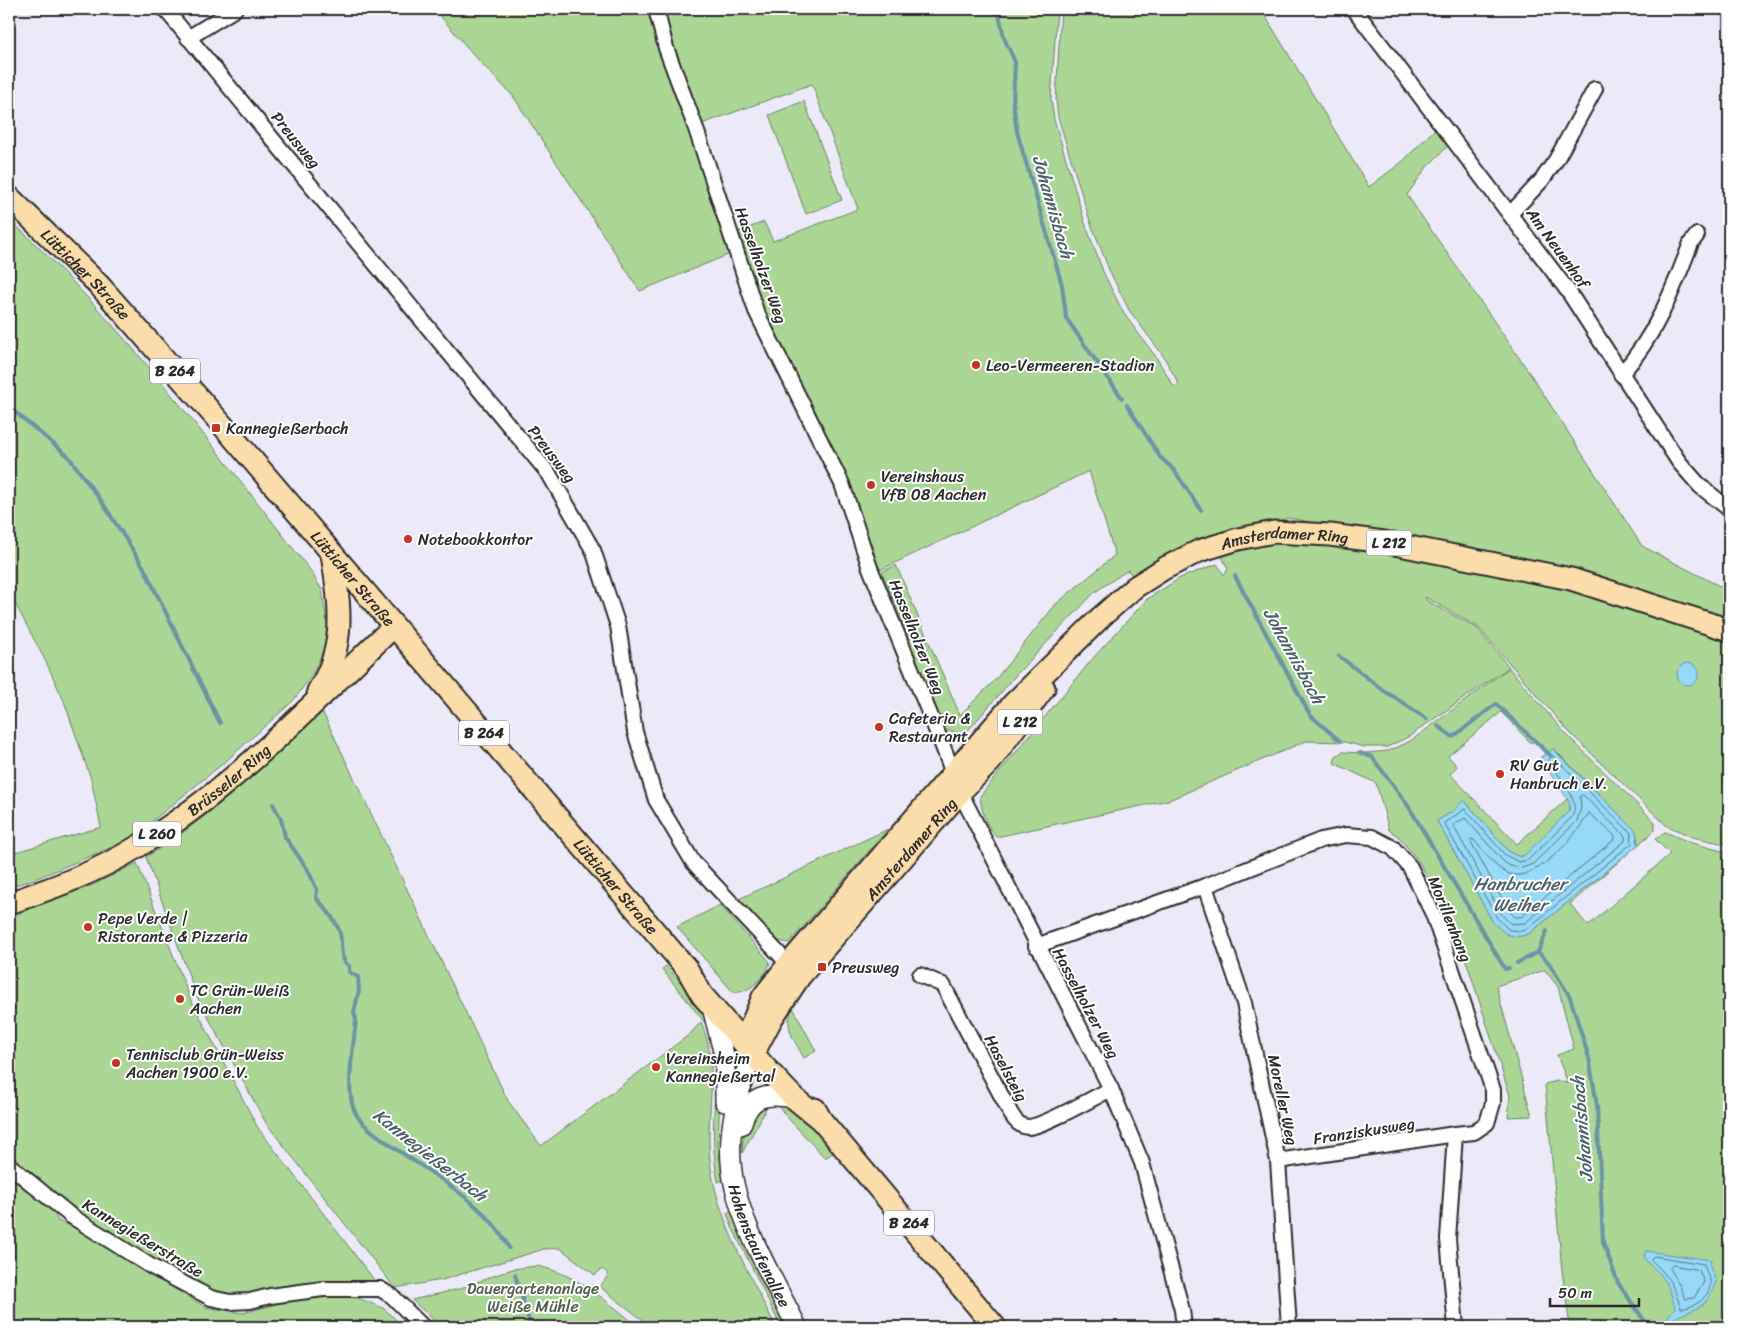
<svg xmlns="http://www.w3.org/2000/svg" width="1738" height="1336" font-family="Sriracha,sans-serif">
<rect width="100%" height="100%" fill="#eceaf9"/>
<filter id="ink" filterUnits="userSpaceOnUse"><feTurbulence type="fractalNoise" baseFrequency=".02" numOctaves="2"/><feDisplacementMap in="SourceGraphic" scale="10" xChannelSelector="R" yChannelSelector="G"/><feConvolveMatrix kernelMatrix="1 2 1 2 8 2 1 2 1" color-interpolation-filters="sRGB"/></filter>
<g filter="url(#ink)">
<g fill="#abd695" stroke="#6b8060" fill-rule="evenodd">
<path d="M 434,9 L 652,9 L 730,254 L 640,291 L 513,96 L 481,63 Z"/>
<path d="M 660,9 L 1057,9 L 1051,100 L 1054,119 L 1085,223 L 1104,274 L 1124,314 L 1156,357 L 1174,387 L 1179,384 L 1162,354 L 1129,310 L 1110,272 L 1090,221 L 1058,117 L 1056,100 L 1061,9 L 1261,9 L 1369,187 L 1403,161 L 1439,125 L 1451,143 L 1427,167 L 1407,195 L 1529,372 L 1642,546 L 1729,591 L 1729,622 L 1391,537 L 1289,518 L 1212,536 L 1134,578 L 1128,570 L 1095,592 L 1016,675 L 959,741 L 953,731 L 944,731 L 941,726 L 905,628 L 882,572 L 896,565 L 960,715 L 995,680 L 1056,604 L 1115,555 L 1089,471 L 880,570 L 836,453 L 786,365 L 763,313 L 735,233 L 764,222 L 773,241 L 858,209 L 812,84 L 699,125 Z"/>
<path d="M 804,101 L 842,200 L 806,214 L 769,115 Z"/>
<path d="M 9,219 C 122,323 215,449 310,570 L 322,590 L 328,629 L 321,656 L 312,675 L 293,701 L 226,761 L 129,840 L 35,879 L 9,887 L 9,854 L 101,827 L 91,779 L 64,701 L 46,662 L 9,592 Z"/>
<path d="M 1279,540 L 1327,541 L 1568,586 L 1729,638 L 1729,845 L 1693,837 L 1667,826 L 1568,731 L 1478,627 L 1425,597 L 1427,601 L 1477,628 L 1509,667 L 1408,737 L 1387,747 L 1364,747 L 1345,742 L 1306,741 L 1169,800 L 996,837 C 985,823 982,813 980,796 L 1094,657 L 1147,599 L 1180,578 L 1217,564 L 1224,575 L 1228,569 L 1219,551 Z"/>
<path d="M 1509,668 L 1565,733 L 1655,822 L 1655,830 L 1570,904 L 1588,926 L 1670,854 L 1655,839 L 1665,832 L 1692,843 L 1729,853 L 1729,1327 L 1570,1327 L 1562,1270 L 1545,1084 L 1557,1081 L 1568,1083 L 1557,1055 L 1574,1049 L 1558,987 L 1545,970 L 1496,986 L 1532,1116 L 1508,1117 L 1510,1096 L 1468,966 L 1440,900 L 1419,862 L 1399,837 L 1389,830 L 1376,783 L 1334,763 L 1336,756 L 1342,752 L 1366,753 L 1388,751 L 1398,747 L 1412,740 ZM 1501,712 L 1531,743 L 1534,741 L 1545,754 L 1540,758 L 1554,749 L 1636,831 L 1638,845 L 1530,933 C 1513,941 1505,933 1493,922 L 1437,821 L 1452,812 L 1464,800 L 1509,852 L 1520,857 L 1525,855 L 1568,814 L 1570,803 L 1567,799 L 1517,844 L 1450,774 L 1457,766 L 1448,756 Z"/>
<path d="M 322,711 L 508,1101 L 541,1146 L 690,1034 L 701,1022 C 721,1070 705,1112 710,1161 C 717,1220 750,1275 776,1327 L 652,1327 L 600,1287 L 609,1274 L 602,1269 L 595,1275 L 560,1248 L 544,1249 L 442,1280 L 395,1288 L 266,1123 L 196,995 L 146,857 C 211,817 267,764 322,711 Z"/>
<path d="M 888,829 L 789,943 L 778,941 L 739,899 Z"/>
<path d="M 137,863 L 190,998 L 258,1128 L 378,1285 L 248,1298 L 213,1293 L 76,1213 L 15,1161 L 9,1153 L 9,917 L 95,884 Z"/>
<path d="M 720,905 L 770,962 C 767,976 748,995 733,992 L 677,927 Z"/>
<path d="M 666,966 C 678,981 709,1009 709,1028 L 662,969 Z"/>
<path d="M 793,1008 L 816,1051 L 804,1058 C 796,1043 782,1026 793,1008 Z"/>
<path d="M 721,1062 L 718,1146 L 723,1180 L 718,1182 C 710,1144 715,1106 716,1068 Z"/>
<path d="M 766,1100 L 765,1111 L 742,1153 L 744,1126 Z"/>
<path d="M 774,1100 C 800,1107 819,1131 833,1153 L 825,1158 L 786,1116 Z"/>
<path d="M 9,1173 L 51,1207 L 58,1221 L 73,1227 L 205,1307 L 243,1313 L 321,1292 L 353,1296 L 383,1308 L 404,1327 L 9,1327 Z"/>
<path d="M 730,1211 L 740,1226 L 737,1227 L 786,1327 L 781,1327 L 732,1227 L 727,1213 Z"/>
<path d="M 537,1266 C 578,1274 607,1302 639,1327 L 441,1327 L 412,1300 L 459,1289 L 512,1269 Z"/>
</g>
<g fill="#96daf8" stroke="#6b94a6">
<circle cx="1688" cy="674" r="11"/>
<path d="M 1553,749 L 1636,831 L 1638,845 L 1530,933 C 1514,941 1504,934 1493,922 L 1437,821 L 1452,812 L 1464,800 L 1509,852 L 1520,857 L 1525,855 L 1569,811 L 1570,803 L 1540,758 Z"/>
<path d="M 1646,1251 L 1711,1260 L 1710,1267 L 1716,1281 C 1705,1314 1694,1306 1669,1321 L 1666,1319 L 1675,1308 C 1672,1296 1668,1283 1660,1274 C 1654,1267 1647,1265 1644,1256 Z"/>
</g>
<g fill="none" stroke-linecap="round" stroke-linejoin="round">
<g stroke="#56717d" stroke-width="1">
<path d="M 1553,756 L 1631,833 L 1632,843 L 1528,928 L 1522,931 L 1509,930 L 1497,918 L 1444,823 L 1465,809 L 1505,855 L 1519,862 L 1528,860 L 1572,817 C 1582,799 1558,776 1548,761 Z"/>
<path d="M 1583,795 L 1625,836 L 1625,841 L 1525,923 L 1511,924 L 1502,915 L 1453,825 L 1465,818 L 1502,860 L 1510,866 L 1522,868 L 1533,864 L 1577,821 L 1581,808 L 1580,797 Z"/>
<path d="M 1589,813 L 1615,836 L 1615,839 L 1521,917 L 1515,917 L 1508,910 L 1470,840 L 1473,839 C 1483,850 1493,866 1507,873 C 1535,886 1577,834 1589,813 Z"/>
<path d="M 1654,1256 L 1704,1264 C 1705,1269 1708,1274 1710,1280 C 1713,1295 1694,1309 1681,1308 C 1673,1285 1669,1276 1651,1260 Z"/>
<path d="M 1673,1265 L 1699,1270 L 1704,1282 L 1694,1298 L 1685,1299 L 1680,1286 L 1670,1268 Z"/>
</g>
<g stroke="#6b94a6" stroke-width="4">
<path d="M 998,9 L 1004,38 L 1015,62 L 1013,102 L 1017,132 L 1062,285 L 1066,318 L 1122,398"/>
<path d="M 1127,405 L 1160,457 L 1174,470 L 1201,510"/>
<path d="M 9,407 L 68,456 L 102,502 L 143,566 L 220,723"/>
<path d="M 1235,576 L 1310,715 L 1340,741"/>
<path d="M 1339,656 L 1383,690 L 1427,719"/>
<path d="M 1438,726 L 1453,737 L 1496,704 L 1551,756"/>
<path d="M 1360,753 L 1372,757 L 1409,807 L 1505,969 L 1509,968"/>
<path d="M 273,804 L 281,819 L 285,837 L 308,870 L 317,890 L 316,898 C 325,907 334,918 339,930 C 344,943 337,957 349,966 L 349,972 L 358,977 L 359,991 L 354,1012 L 356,1019 C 354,1044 346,1083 353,1107 C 359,1126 381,1137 396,1149 C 434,1175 489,1206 509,1248"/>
<path d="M 1538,952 L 1547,931"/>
<path d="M 1517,963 L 1538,952 L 1549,963 L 1570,997 L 1589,1058 L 1597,1106 L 1603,1242 L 1618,1283 L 1649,1327"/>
<path d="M 515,1275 L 531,1327"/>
</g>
<defs>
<g id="minor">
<path d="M 165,9 L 549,474 L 593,550 L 618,626 L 635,732 L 656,800 L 693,862 L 794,970"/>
<path d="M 656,9 L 666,48 L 695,126 L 756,311 L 842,484 L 870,568 L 942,744 L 960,792 L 1111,1089 L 1142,1163 L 1182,1310 L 1184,1327"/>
<path d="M 1354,9 L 1568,291 L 1679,462 L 1700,486 L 1729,509"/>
<path d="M 188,38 L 235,9"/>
<path d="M 1511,213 L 1542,180 L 1556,160 L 1595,89"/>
<path d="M 1621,374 C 1655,337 1673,290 1691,243 L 1697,235"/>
<path d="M 1205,886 L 1244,1003 L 1278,1161 L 1289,1327"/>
<path d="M 1036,946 L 1205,886 L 1321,840 L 1346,835 L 1372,837 L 1393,848 L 1410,867 L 1433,914 L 1493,1090 L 1493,1103 L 1487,1123 L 1474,1132 L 1455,1134 L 1448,1239 L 1456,1327"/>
<path d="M 920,975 L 943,985 L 1011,1114 C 1015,1121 1020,1127 1029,1127 C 1044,1126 1095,1097 1111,1089"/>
<path d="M 1278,1161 L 1455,1134"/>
<path d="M 9,1165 L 71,1216 L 152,1267 L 211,1298 L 230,1302 L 250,1301 L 270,1296 L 323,1289 L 380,1289 L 392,1296 L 423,1327"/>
</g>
<g id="secondary">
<path d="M 712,1007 L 725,1059 L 725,1102"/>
<path id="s1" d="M 753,1054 C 739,1086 728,1127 731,1162 C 734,1215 774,1280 797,1327"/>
<path d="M 741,1125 C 750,1095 765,1093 794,1098"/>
</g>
<g id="primary">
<path id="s2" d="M 9,197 L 99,285 L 225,428 L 687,969 L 702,995 L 762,1064 L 794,1098 L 821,1120"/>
<path d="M 318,691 C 347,646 340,605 332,554"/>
<path id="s3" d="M 9,903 C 53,888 97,872 137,847 C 233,789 312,704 393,627"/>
<path id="s4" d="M 744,1043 L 763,997 L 788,965 L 1013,704 L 1101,617 L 1135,587 L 1165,568 L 1199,551 L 1238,539 L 1274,532 L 1330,535 L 1384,542 L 1571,579 L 1729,630"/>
<path id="s5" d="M 753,1054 L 772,1018 L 800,976 L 960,792 L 990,762 L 1044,688"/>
<path d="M 815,1109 L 821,1120 L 995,1327"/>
</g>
</defs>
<use href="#minor" stroke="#2b2b2b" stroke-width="18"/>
<use href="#secondary" stroke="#2b2b2b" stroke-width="22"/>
<use href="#primary" stroke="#2b2b2b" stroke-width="25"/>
<use href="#minor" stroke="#fff" stroke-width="14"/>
<use href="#secondary" stroke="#fff" stroke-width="19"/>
<use href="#primary" stroke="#fbddab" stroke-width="21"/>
</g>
</g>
<g fill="#c8321e" stroke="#fff" stroke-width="2">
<circle cx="976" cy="365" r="5"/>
<rect x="211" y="423" width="10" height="10" rx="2.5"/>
<circle cx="871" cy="485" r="5"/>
<circle cx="408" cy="539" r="5"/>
<circle cx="879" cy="727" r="5"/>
<circle cx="1500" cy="774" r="5"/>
<circle cx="88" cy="927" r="5"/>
<rect x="817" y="962" width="10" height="10" rx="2.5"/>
<circle cx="180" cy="999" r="5"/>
<circle cx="116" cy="1063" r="5"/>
<circle cx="656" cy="1067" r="5"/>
</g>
<g text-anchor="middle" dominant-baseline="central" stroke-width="4" stroke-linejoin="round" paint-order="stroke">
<g fill="#fff" stroke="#6b6b6b" stroke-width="1">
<rect x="150" y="358.5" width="50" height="25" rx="4"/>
<rect x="1366.5" y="530.5" width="45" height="25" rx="4"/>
<rect x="997.5" y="709.5" width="45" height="25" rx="4"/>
<rect x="459" y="720.5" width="50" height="25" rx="4"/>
<rect x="133" y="821.5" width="48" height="25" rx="4"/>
<rect x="884" y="1210.5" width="50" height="25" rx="4"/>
</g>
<g font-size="15" font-weight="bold" fill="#2b2b2b">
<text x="175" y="371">B 264</text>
<text x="1389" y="543">L 212</text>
<text x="1020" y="722">L 212</text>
<text x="484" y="733">B 264</text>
<text x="157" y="834">L 260</text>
<text x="909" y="1223">B 264</text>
</g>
<g font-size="16" fill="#2b2b2b" stroke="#fff">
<text transform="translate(296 140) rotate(51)">Preusweg</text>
<text transform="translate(1558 248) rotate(54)">Am Neuenhof</text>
<text transform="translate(761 265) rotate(70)">Hasselholzer Weg</text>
<text stroke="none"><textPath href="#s2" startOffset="109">Lütticher Straße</textPath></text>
<text transform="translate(552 454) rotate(53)">Preusweg</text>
<text stroke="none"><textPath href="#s4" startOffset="765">Amsterdamer Ring</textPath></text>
<text stroke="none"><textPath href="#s2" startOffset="514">Lütticher Straße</textPath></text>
<text transform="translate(917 637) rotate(68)">Hasselholzer Weg</text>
<text stroke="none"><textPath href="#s3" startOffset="254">Brüsseler Ring</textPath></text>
<text stroke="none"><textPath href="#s5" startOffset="260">Amsterdamer Ring</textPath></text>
<text stroke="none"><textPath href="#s2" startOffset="919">Lütticher Straße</textPath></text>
<text transform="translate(1450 919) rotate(68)">Morillenhang</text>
<text transform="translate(1086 1003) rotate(62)">Hasselholzer Weg</text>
<text transform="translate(1006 1068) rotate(62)">Haselsteig</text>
<text transform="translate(1283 1100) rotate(78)">Moreller Weg</text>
<text transform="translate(1364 1131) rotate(-9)">Franziskusweg</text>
<text transform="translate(143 1238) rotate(31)">Kannegießerstraße</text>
<text stroke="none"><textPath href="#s1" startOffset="200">Hohenstaufenallee</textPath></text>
</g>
<g font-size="16" fill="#2b2b2b" stroke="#fff" text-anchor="start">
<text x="986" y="365">Leo-Vermeeren-Stadion</text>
<text x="226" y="428">Kannegießerbach</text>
<text x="881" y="476">Vereinshaus<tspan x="881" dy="18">VfB 08 Aachen</tspan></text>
<text x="418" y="539">Notebookkontor</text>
<text x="889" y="718">Cafeteria &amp;<tspan x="889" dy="18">Restaurant</tspan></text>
<text x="1510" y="765">RV Gut<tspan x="1510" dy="18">Hanbruch e.V.</tspan></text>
<text x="98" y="918">Pepe Verde |<tspan x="98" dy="18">Ristorante &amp; Pizzeria</tspan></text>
<text x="832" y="967">Preusweg</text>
<text x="190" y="990">TC Grün-Weiß<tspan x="190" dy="18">Aachen</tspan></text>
<text x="126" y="1054">Tennisclub Grün-Weiss<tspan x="126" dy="18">Aachen 1900 e.V.</tspan></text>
<text x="666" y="1058">Vereinsheim<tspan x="666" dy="18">Kannegießertal</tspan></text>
</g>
<g font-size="16" fill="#515e4b" stroke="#fff">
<text x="533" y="1288">Dauergartenanlage<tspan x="533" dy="18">Weiße Mühle</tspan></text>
</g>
<g font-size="18" font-style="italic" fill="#4b6068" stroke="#fff">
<text transform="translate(1053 207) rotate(74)">Johannisbach</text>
<text transform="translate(1294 656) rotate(61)">Johannisbach</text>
<text x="1520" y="884">Hanbrucher<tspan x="1520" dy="21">Weiher</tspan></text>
<text transform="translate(1582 1129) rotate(-95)">Johannisbach</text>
<text transform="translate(430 1155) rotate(38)">Kannegießerbach</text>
</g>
</g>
<rect width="1738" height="1336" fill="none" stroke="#fff" stroke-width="30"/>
<rect x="15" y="15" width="1708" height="1306" fill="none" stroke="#2b2b2b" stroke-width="2" filter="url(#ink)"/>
<path d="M1550 1298v8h89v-8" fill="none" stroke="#2b2b2b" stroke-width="2.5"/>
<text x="1558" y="1298" font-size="15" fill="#2b2b2b" stroke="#ffffff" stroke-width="4" paint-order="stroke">50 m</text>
</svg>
